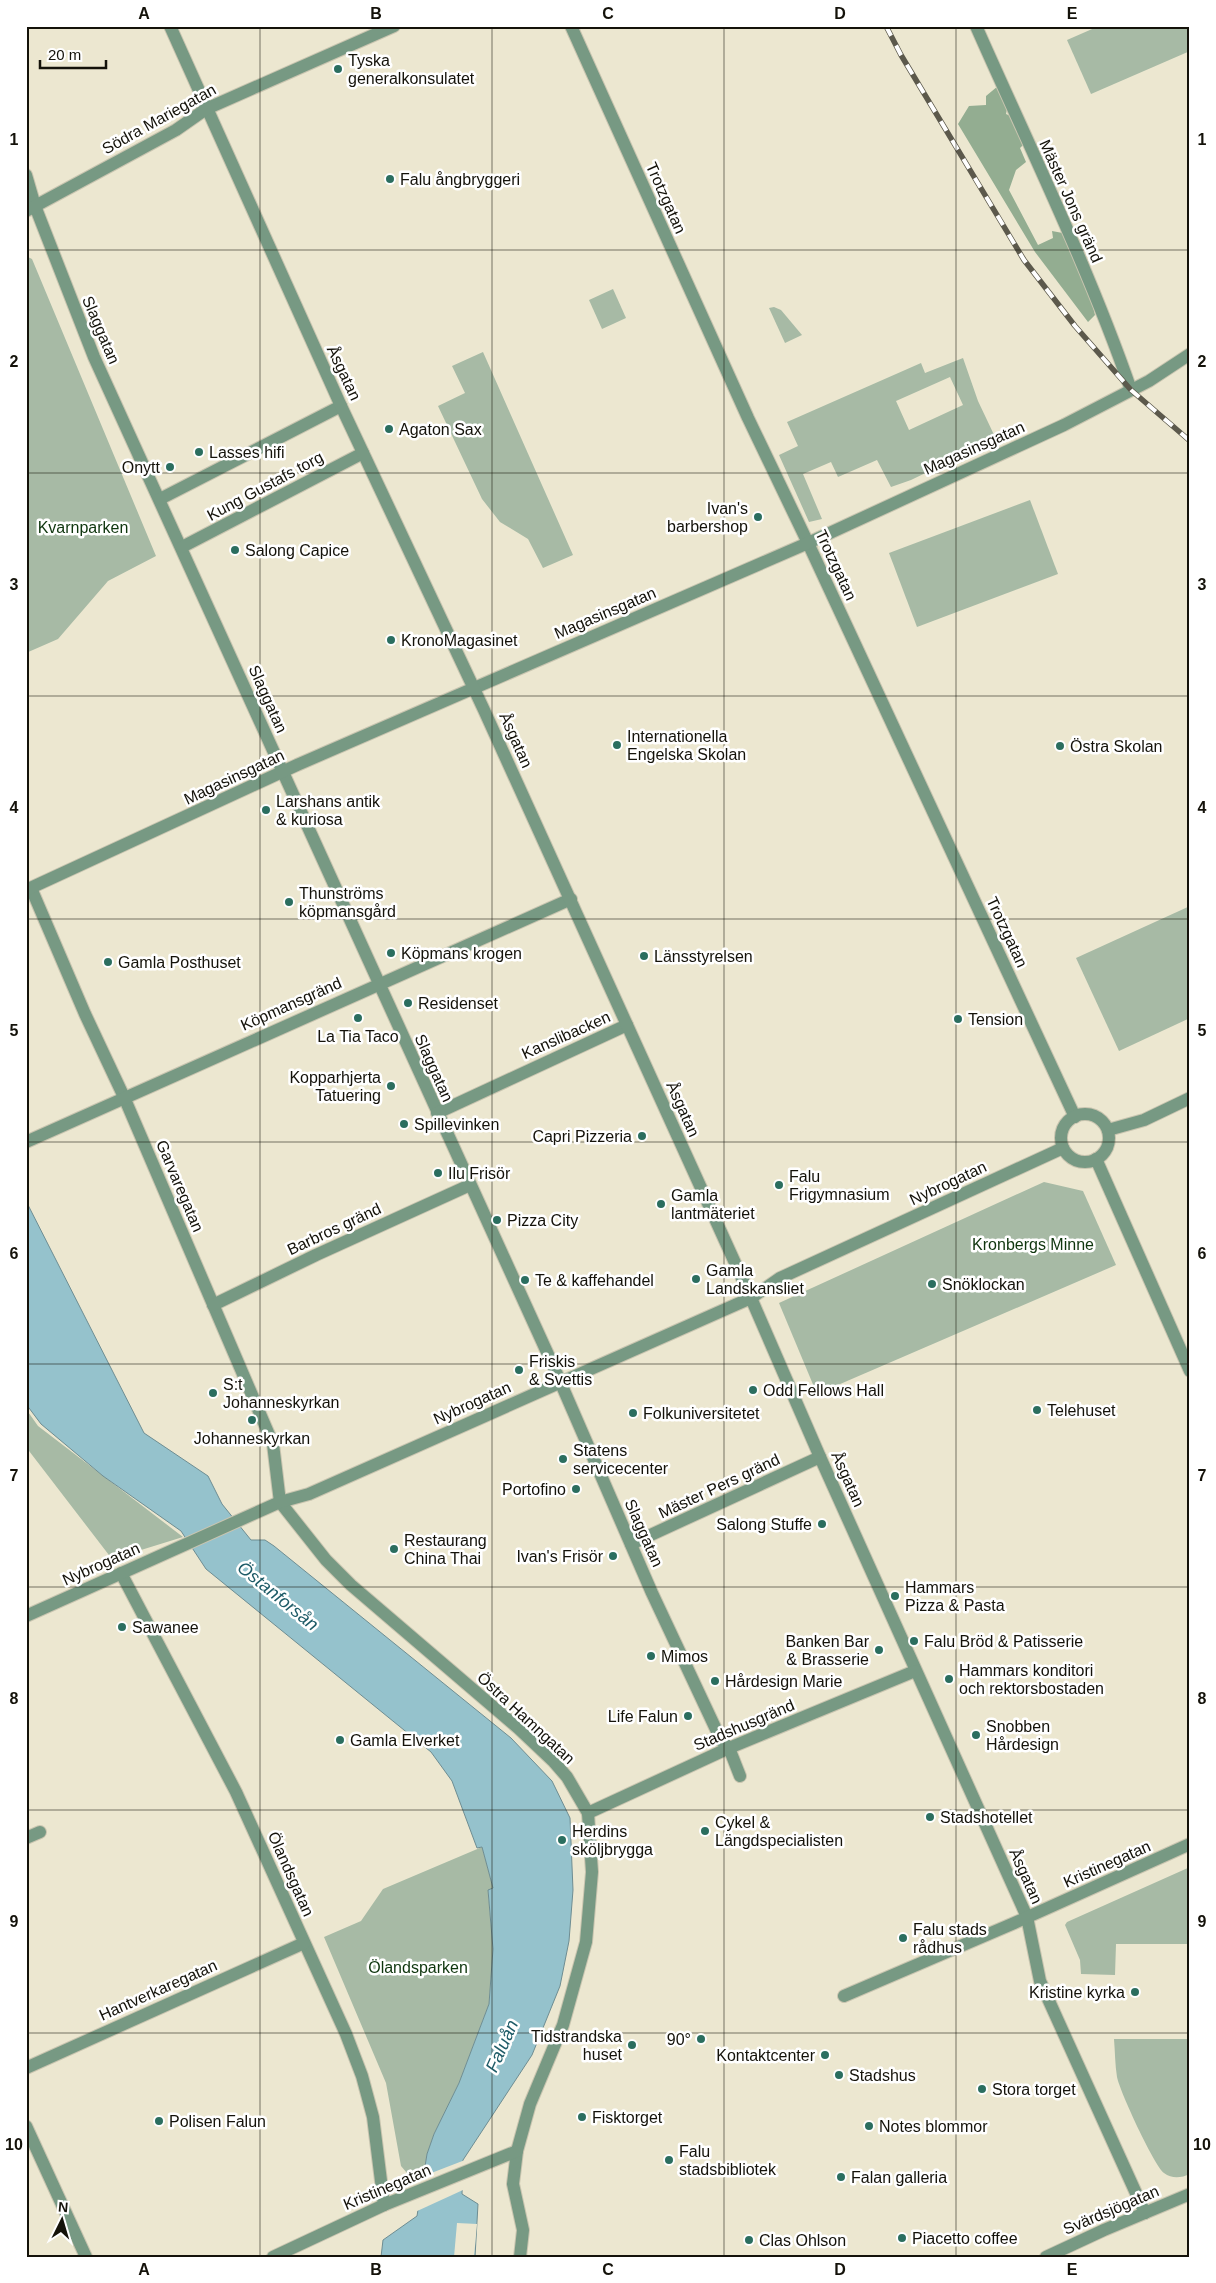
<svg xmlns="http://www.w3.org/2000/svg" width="1216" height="2283" font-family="Arial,sans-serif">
<rect width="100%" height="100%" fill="#ece7d0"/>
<g fill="#a7baa5" fill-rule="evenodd">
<path d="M 1099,26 L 1190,26 L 1190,51 L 1091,94 L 1067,40 Z"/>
<path d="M 26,256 L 32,259 L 156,556 L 108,581 L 58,639 L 26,653 Z"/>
<path d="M 613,289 L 626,318 L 602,329 L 589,300 Z"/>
<path d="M 774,307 L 781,310 L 802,335 L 785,343 L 769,308 Z"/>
<path d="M 483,352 L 573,555 L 543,568 L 528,539 L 500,522 L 482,499 L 438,406 L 465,393 L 452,366 Z"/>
<path d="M 963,358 L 978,401 L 996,439 L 911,480 L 891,487 L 877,460 L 838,477 L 831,462 L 803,474 L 822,519 L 809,522 L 779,455 L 798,446 L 787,422 L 921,363 L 925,373 ZM 950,377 L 963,405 L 909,430 L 896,401 Z"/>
<path d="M 1030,500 L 1058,574 L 917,627 L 889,553 Z"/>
<path d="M 1190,906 L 1190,1018 L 1119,1051 L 1076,958 Z"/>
<path d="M 1044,1182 L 1083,1191 L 1116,1265 L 817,1394 L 779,1303 Z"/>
<path d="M 26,1409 L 38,1426 L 183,1537 L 112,1559 L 26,1447 Z"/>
<path d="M 482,1847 L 493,1888 L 488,1891 L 493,1949 L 489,2004 L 459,2083 L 434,2134 L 427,2154 L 424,2173 L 412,2179 L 401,2166 L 386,2083 L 324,1937 L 361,1921 L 383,1889 Z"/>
<path d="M 1190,1867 L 1190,1944 L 1116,1944 L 1115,1975 L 1081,1974 L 1080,1960 L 1065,1925 L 1067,1922 Z"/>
<path d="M 1114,2039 L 1190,2039 L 1190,2174 C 1181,2178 1172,2179 1164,2173 C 1154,2165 1120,2092 1117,2077 C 1115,2065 1115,2051 1114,2039 Z"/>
</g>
<path fill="#93ad91" d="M 998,86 L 1008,104 L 1006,114 L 1015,118 L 1027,141 L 1020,148 L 1026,162 L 1016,170 L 1009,190 L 1038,245 L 1053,238 L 1052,231 L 1068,234 L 1086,276 L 1095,315 L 1088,322 L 1035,252 L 958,124 L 969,106 L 986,105 L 986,96 Z"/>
<path fill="#95c2cc" stroke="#6e8d92" d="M 26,1201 L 144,1433 L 208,1476 L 222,1504 L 251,1540 L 265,1540 L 274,1546 L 511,1738 L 552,1781 L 570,1818 L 573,1890 L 569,1941 L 560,1986 L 532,2055 L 463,2160 L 462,2194 L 478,2204 L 475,2257 L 381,2257 L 383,2240 L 417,2216 L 427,2154 L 434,2134 L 459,2083 L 489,2004 L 493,1949 L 488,1890 L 493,1888 L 482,1847 L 477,1848 L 452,1781 L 431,1752 L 206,1569 L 181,1531 L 103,1476 L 41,1424 L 26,1404 Z"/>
<g fill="#ece7d0">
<path d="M 465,2160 L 463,2190 L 415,2212 L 421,2177 Z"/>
<path d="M 457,2223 L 477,2224 L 474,2257 L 454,2257 Z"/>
</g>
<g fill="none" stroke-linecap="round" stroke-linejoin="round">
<defs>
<g id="minor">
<path d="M 571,26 L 748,418 L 808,543 L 1075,1117"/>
<path d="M 976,26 C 1029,146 1088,266 1131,390"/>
<path d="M 26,175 L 35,206 L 94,357 L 556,1372 L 652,1593 L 721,1740 L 729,1748 L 740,1776"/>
<path d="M 160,499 L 341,406"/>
<path d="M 182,547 L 363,453"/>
<path d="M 31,888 L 85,1014 L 124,1097 L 273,1444 L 280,1502 L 326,1560 L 351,1585 L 518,1728 L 554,1762 L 567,1777 L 588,1813 L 592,1872 L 586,1942 L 563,2025 L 530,2104 L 517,2151 L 513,2184 L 523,2230 L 520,2257"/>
<path d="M 26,890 L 297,765 L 808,543 L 1064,425 L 1149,381 L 1190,354"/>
<path d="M 437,1113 L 627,1025"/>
<path d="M 1108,1130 L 1144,1120 L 1190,1098"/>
<path d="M 26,1142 L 571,899"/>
<path d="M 751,1298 L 820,1457 L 1027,1917 L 1040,1981 L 1145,2213"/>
<path d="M 213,1305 L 316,1255 L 470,1185"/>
<path d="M 631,1544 L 820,1457"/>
<path d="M 121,1573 L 236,1792 L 346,2034 L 362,2076 L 373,2117 L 384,2205"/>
<path d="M 588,1813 L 729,1748 L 915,1671"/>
<path d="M 26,1838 L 40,1832"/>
<path d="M 844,1996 L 1012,1924 L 1190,1844"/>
<path d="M 26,2068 L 304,1943"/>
<path d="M 273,2257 L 384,2205 L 517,2151"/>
<path d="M 1046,2257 L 1104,2230 L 1190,2194"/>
</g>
<g id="tertiary">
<path d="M 170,26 L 341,406 L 484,710 L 751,1298"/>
<path d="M 26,211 L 176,130 L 206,109 L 394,26"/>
<circle cx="1085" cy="1138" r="24"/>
<path d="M 1096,1159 L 1190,1371"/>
<path d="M 26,1616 L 280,1502 L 309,1494 L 735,1305 L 751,1298 L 780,1278 L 1063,1148"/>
<path d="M 26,2126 L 86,2257"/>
</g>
</defs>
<use href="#minor" stroke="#c9c5b0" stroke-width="14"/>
<use href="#tertiary" stroke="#c9c5b0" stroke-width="14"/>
<use href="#minor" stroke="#779983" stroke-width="12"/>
<use href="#tertiary" stroke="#779983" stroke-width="12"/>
<defs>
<path id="rail" d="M 886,26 L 901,55 L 1024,260 L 1075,326 L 1131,390 L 1190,441"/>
</defs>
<use href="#rail" stroke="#5c594c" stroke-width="5.5"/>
<use href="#rail" stroke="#fff" stroke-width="4" stroke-dasharray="11" stroke-linecap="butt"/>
</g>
<path fill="none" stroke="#14120a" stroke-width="1" stroke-opacity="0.55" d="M 260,26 L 260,2257M 492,26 L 492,2257M 724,26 L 724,2257M 956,26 L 956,2257M 26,250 L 1190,250M 26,473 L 1190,473M 26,696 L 1190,696M 26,919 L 1190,919M 26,1142 L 1190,1142M 26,1364 L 1190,1364M 26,1587 L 1190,1587M 26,1810 L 1190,1810M 26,2033 L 1190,2033"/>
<g fill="#2b6e5f" stroke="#fff" stroke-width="2">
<circle cx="338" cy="69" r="5"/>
<circle cx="390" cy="179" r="5"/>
<circle cx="389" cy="429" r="5"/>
<circle cx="199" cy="452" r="5"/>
<circle cx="170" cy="467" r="5"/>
<circle cx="758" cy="517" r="5"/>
<circle cx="235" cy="550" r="5"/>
<circle cx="391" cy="640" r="5"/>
<circle cx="617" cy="745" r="5"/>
<circle cx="1060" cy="746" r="5"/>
<circle cx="266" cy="810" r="5"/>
<circle cx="289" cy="902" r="5"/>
<circle cx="391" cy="953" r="5"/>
<circle cx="644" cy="956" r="5"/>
<circle cx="108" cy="962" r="5"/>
<circle cx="408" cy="1003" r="5"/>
<circle cx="358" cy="1018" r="5"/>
<circle cx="958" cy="1019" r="5"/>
<circle cx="391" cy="1086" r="5"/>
<circle cx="404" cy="1124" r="5"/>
<circle cx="642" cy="1136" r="5"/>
<circle cx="438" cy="1173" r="5"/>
<circle cx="779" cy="1185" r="5"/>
<circle cx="661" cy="1204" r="5"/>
<circle cx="497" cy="1220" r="5"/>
<circle cx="696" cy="1279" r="5"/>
<circle cx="525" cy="1280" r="5"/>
<circle cx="932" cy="1284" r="5"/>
<circle cx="519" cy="1370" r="5"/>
<circle cx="753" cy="1390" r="5"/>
<circle cx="213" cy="1393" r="5"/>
<circle cx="1037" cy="1410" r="5"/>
<circle cx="633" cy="1413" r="5"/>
<circle cx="252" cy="1420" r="5"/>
<circle cx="563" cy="1459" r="5"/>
<circle cx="576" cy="1489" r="5"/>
<circle cx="822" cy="1524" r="5"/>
<circle cx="394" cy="1549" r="5"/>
<circle cx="613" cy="1556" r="5"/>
<circle cx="895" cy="1596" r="5"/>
<circle cx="122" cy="1627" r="5"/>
<circle cx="914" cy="1641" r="5"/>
<circle cx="879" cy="1650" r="5"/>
<circle cx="651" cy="1656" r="5"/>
<circle cx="949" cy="1679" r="5"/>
<circle cx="715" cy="1681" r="5"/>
<circle cx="688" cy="1716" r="5"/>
<circle cx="976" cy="1735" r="5"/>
<circle cx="340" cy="1740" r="5"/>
<circle cx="930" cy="1817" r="5"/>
<circle cx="705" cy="1831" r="5"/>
<circle cx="562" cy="1840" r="5"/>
<circle cx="903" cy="1938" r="5"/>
<circle cx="1135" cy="1992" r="5"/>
<circle cx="701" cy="2039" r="5"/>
<circle cx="632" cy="2045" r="5"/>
<circle cx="825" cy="2055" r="5"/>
<circle cx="839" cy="2075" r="5"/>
<circle cx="982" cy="2089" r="5"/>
<circle cx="582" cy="2117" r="5"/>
<circle cx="159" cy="2121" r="5"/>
<circle cx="869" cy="2126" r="5"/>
<circle cx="669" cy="2160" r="5"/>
<circle cx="841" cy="2177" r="5"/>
<circle cx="902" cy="2238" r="5"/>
<circle cx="749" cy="2240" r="5"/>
</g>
<g text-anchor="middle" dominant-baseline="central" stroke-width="5" stroke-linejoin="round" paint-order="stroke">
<g font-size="16" fill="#14120a" stroke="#fff" text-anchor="start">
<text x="348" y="60">Tyska<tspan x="348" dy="18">generalkonsulatet</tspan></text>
<text x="400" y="179">Falu ångbryggeri</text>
<text x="399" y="429">Agaton Sax</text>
<text x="209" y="452">Lasses hifi</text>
<text x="160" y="467" text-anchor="end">Onytt</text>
<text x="748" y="508" text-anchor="end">Ivan's<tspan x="748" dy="18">barbershop</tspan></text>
<text x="245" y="550">Salong Capice</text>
<text x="401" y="640">KronoMagasinet</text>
<text x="627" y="736">Internationella<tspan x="627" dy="18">Engelska Skolan</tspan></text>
<text x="1070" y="746">Östra Skolan</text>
<text x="276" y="801">Larshans antik<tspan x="276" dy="18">&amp; kuriosa</tspan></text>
<text x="299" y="893">Thunströms<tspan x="299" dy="18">köpmansgård</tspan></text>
<text x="401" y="953">Köpmans krogen</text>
<text x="654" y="956">Länsstyrelsen</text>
<text x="118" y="962">Gamla Posthuset</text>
<text x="418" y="1003">Residenset</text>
<text x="968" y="1019">Tension</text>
<text x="358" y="1036" text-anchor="middle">La Tia Taco</text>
<text x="381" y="1077" text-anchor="end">Kopparhjerta<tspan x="381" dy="18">Tatuering</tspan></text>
<text x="414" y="1124">Spillevinken</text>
<text x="632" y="1136" text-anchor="end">Capri Pizzeria</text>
<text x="448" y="1173">Ilu Frisör</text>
<text x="789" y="1176">Falu<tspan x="789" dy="18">Frigymnasium</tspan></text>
<text x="671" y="1195">Gamla<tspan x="671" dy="18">lantmäteriet</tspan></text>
<text x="507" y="1220">Pizza City</text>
<text x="706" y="1270">Gamla<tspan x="706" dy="18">Landskansliet</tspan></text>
<text x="535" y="1280">Te &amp; kaffehandel</text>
<text x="942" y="1284">Snöklockan</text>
<text x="529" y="1361">Friskis<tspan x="529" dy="18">&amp; Svettis</tspan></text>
<text x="223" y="1384">S:t<tspan x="223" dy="18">Johanneskyrkan</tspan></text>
<text x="763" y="1390">Odd Fellows Hall</text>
<text x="1047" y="1410">Telehuset</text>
<text x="643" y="1413">Folkuniversitetet</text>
<text x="252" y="1438" text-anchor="middle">Johanneskyrkan</text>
<text x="573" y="1450">Statens<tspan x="573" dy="18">servicecenter</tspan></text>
<text x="566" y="1489" text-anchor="end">Portofino</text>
<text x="812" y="1524" text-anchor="end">Salong Stuffe</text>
<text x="404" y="1540">Restaurang<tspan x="404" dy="18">China Thai</tspan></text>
<text x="603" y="1556" text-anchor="end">Ivan's Frisör</text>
<text x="905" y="1587">Hammars<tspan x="905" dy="18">Pizza &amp; Pasta</tspan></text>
<text x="132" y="1627">Sawanee</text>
<text x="869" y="1641" text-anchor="end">Banken Bar<tspan x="869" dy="18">&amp; Brasserie</tspan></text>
<text x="924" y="1641">Falu Bröd &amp; Patisserie</text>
<text x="661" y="1656">Mimos</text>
<text x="959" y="1670">Hammars konditori<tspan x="959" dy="18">och rektorsbostaden</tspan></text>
<text x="725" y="1681">Hårdesign Marie</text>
<text x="678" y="1716" text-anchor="end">Life Falun</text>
<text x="986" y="1726">Snobben<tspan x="986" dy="18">Hårdesign</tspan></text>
<text x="350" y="1740">Gamla Elverket</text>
<text x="940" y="1817">Stadshotellet</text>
<text x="715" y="1822">Cykel &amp;<tspan x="715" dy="18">Längdspecialisten</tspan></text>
<text x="572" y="1831">Herdins<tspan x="572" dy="18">sköljbrygga</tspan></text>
<text x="913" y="1929">Falu stads<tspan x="913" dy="18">rådhus</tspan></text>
<text x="1125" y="1992" text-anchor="end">Kristine kyrka</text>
<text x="622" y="2036" text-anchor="end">Tidstrandska<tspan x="622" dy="18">huset</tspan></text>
<text x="691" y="2039" text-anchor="end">90°</text>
<text x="815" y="2055" text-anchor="end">Kontaktcenter</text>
<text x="849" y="2075">Stadshus</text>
<text x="992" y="2089">Stora torget</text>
<text x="592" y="2117">Fisktorget</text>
<text x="169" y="2121">Polisen Falun</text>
<text x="879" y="2126">Notes blommor</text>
<text x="679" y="2151">Falu<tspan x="679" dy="18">stadsbibliotek</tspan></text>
<text x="851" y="2177">Falan galleria</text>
<text x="912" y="2238">Piacetto coffee</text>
<text x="759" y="2240">Clas Ohlson</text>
</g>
<g font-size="16" fill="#14120a" stroke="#fff">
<text transform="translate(159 119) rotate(-29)">Södra Mariegatan</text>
<text transform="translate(666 198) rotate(66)">Trotzgatan</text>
<text transform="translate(1071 201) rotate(66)">Mäster Jons gränd</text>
<text transform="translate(101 330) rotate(67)">Slaggatan</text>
<text transform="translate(344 373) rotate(65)">Åsgatan</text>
<text transform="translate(974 448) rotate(-24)">Magasinsgatan</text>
<text transform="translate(265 486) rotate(-28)">Kung Gustafs torg</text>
<text transform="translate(836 565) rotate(65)">Trotzgatan</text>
<text transform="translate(605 613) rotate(-23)">Magasinsgatan</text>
<text transform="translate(268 699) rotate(66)">Slaggatan</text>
<text transform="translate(516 740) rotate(66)">Åsgatan</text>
<text transform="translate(234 777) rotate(-25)">Magasinsgatan</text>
<text transform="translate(1007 932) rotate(65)">Trotzgatan</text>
<text transform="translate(291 1004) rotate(-24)">Köpmansgränd</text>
<text transform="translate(566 1035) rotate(-24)">Kanslibacken</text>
<text transform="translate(434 1068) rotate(66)">Slaggatan</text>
<text transform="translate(683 1109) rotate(66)">Åsgatan</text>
<text transform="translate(948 1183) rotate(-25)">Nybrogatan</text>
<text transform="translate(180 1186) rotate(67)">Garvaregatan</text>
<text transform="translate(334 1229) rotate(-25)">Barbros gränd</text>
<text transform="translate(472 1403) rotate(-24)">Nybrogatan</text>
<text transform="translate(848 1479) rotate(66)">Åsgatan</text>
<text transform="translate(719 1486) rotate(-25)">Mäster Pers gränd</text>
<text transform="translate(644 1533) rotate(66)">Slaggatan</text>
<text transform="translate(101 1564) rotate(-24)">Nybrogatan</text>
<text transform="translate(526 1718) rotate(43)">Östra Hamngatan</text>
<text transform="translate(744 1725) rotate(-23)">Stadshusgränd</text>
<text transform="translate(1107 1864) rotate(-24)">Kristinegatan</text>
<text transform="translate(291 1874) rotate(66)">Ölandsgatan</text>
<text transform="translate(1026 1876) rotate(66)">Åsgatan</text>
<text transform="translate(158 1990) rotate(-24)">Hantverkaregatan</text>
<text transform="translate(387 2187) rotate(-23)">Kristinegatan</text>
<text transform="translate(1111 2210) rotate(-23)">Svärdsjögatan</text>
</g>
<g font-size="16" fill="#0e350d" stroke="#fff">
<text x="83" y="527">Kvarnparken</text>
<text x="1033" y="1244">Kronbergs Minne</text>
<text x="418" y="1967">Ölandsparken</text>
</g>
<g font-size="18" font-style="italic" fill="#1e5b67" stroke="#fff">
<text transform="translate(278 1596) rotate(39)">Östanforsån</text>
<text transform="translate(502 2046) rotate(-66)">Faluån</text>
</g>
</g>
<rect width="1216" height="2283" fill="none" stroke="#ffffff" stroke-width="55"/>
<g transform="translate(62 2220) rotate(5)" stroke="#ffffff" stroke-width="4" paint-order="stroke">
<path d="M0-4L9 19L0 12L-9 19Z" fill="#14120a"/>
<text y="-8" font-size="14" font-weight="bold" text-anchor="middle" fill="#14120a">N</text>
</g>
<path d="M40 60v8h66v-8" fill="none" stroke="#14120a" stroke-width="2.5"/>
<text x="48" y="60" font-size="15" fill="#14120a" stroke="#ffffff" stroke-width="4" paint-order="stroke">20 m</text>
<rect x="28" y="28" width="1160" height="2228" fill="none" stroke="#14120a" stroke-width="2"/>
<g font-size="16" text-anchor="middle" font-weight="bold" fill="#14120a">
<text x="144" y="19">A</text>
<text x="376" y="19">B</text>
<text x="608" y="19">C</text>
<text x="840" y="19">D</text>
<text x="1072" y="19">E</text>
<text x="14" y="145">1</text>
<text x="1202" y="145">1</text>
<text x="14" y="367">2</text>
<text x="1202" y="367">2</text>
<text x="14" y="590">3</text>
<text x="1202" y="590">3</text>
<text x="14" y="813">4</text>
<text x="1202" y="813">4</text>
<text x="14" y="1036">5</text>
<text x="1202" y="1036">5</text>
<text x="14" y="1259">6</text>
<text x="1202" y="1259">6</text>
<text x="14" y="1481">7</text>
<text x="1202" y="1481">7</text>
<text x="14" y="1704">8</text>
<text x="1202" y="1704">8</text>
<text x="14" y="1927">9</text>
<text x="1202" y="1927">9</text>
<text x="14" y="2150">10</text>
<text x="1202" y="2150">10</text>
<text x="144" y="2275">A</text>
<text x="376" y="2275">B</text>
<text x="608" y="2275">C</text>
<text x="840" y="2275">D</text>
<text x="1072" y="2275">E</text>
</g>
</svg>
